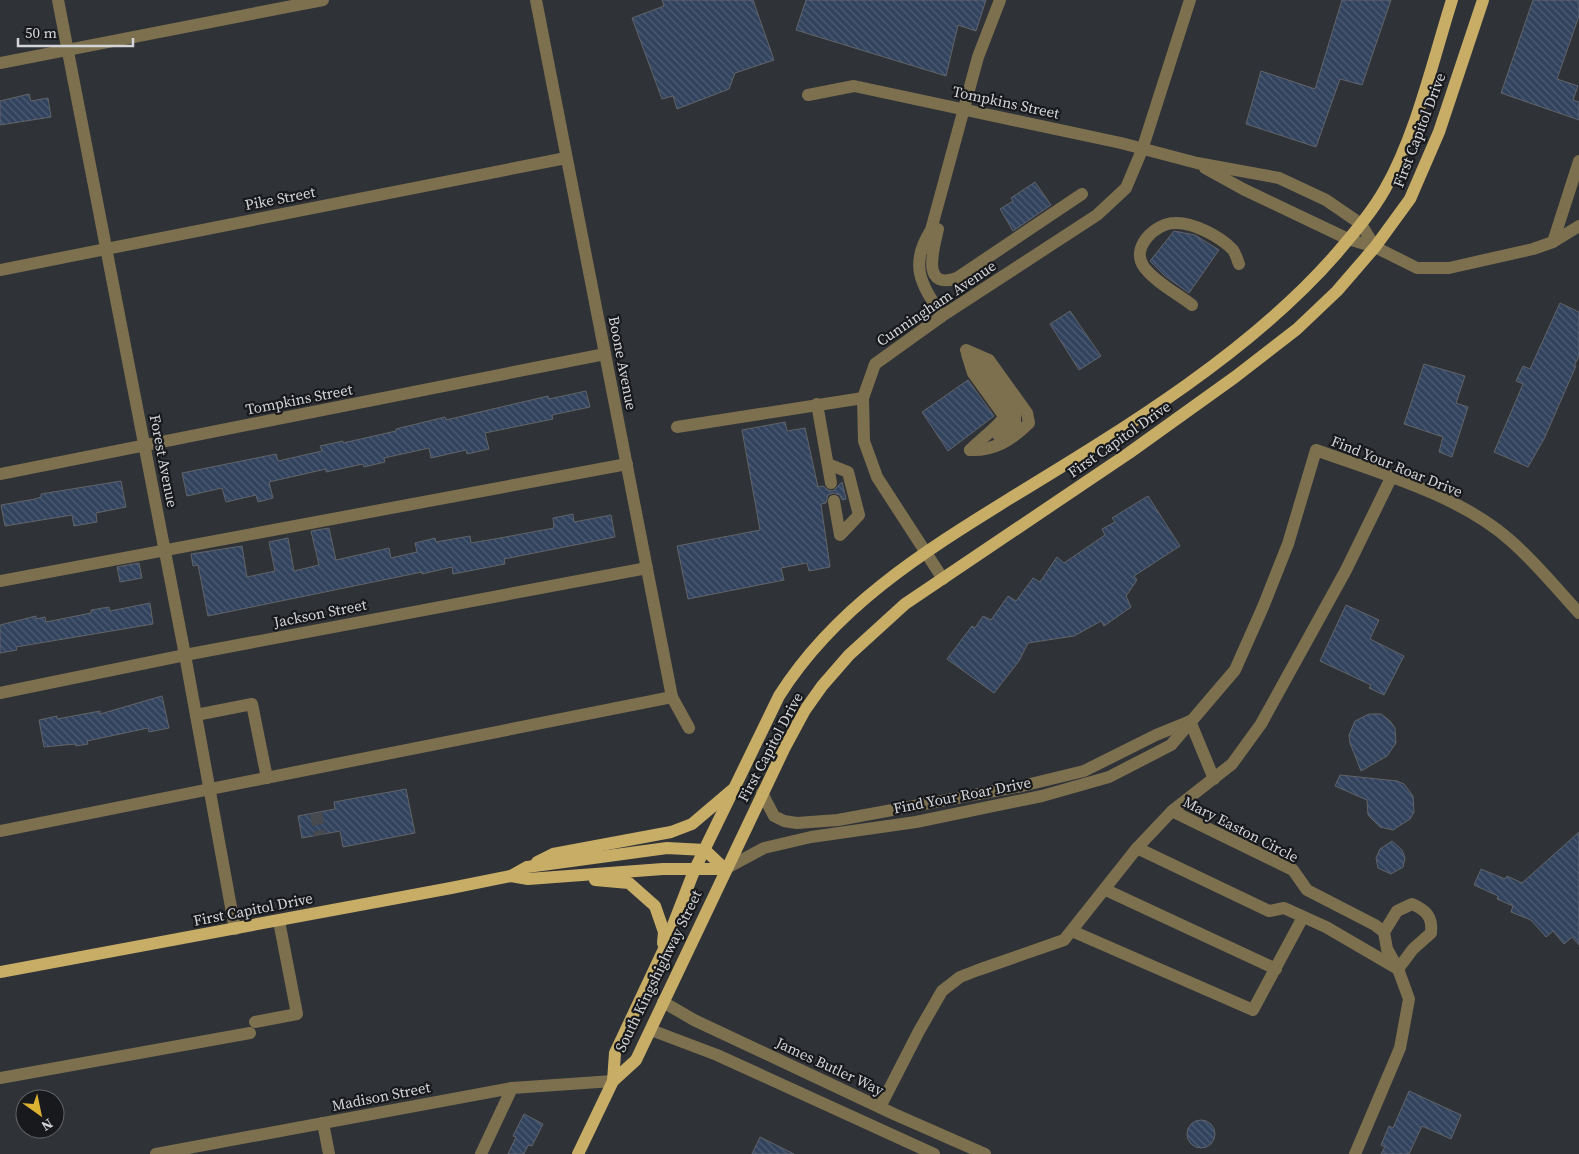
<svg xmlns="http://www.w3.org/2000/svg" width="1579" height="1154" font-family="'Source Serif 4',serif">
<defs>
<pattern id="building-back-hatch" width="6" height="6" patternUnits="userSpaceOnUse" patternTransform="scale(1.25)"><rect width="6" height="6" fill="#32435e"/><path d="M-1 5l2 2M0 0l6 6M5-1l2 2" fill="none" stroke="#4f5d74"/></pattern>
</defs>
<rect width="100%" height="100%" fill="#2f3236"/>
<g fill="url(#building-back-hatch)" stroke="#616469">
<path d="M 662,0 L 753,0 L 774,60 L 735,73 L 729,89 L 677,109 L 673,96 L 662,99 L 632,18 L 664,6 Z"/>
<path d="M 806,0 L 986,0 L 976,31 L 958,25 L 946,76 L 796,30 Z"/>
<path d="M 1342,0 L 1391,0 L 1362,85 L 1340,79 L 1316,147 L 1246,124 L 1261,71 L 1315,89 Z"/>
<path d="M 1533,0 L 1579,0 L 1579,16 L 1557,79 L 1578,86 L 1573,100 L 1579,102 L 1579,120 L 1501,93 Z"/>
<path d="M 29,94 L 31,101 L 48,98 L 51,117 L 0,125 L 0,101 Z"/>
<path d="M 1035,182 L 1051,205 L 1013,231 L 1000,209 L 1013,201 L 1011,198 Z"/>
<path d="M 1174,231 L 1195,235 L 1219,250 L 1189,293 L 1165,276 L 1150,261 Z"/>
<path d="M 1560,303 L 1579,312 L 1579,356 L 1574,366 L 1576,366 L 1544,439 L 1528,467 L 1494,452 L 1523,384 L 1516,381 L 1523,366 L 1530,369 Z"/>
<path d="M 1070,311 L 1101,356 L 1079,370 L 1050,324 Z"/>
<path d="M 1424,364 L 1465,376 L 1456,403 L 1468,407 L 1452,457 L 1439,452 L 1443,437 L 1404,424 Z"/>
<path d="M 968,380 L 994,416 L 948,451 L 922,412 Z"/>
<path d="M 586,391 L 590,407 L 552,415 L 553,419 L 485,433 L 489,449 L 467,454 L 466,450 L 431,458 L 429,448 L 384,458 L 385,462 L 364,467 L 363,464 L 326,472 L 326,469 L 269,482 L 273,498 L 258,502 L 256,495 L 226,502 L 222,488 L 187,496 L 182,473 L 276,454 L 278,461 L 322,451 L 320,446 L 343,441 L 343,443 L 396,431 L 396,429 L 445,417 L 446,420 L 548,396 L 549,399 Z"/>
<path d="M 785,422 L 787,431 L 805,428 L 818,487 L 823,486 L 828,490 L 833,491 L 842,482 L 846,499 L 842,500 L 840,495 L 833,493 L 828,495 L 826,503 L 821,504 L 830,567 L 809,571 L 807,563 L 781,568 L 784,580 L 688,599 L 677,546 L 760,530 L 742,430 Z"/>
<path d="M 121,481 L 126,507 L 96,513 L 97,522 L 74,526 L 72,515 L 5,526 L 1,505 L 35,499 L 41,497 L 41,494 Z"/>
<path d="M 1148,496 L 1180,546 L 1134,576 L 1137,580 L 1126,596 L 1131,607 L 1104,626 L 1101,621 L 1074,636 L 1028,643 L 1019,661 L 994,693 L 947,659 L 972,626 L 975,628 L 983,616 L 991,620 L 1008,596 L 1016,601 L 1033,578 L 1040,582 L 1057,557 L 1064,563 L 1105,535 L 1102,529 L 1115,522 L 1112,518 Z"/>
<path d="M 573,514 L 574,522 L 611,515 L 615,537 L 504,559 L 505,564 L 453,574 L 452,567 L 422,574 L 422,572 L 208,616 L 198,565 L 193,566 L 191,554 L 242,546 L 247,577 L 275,571 L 269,542 L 288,538 L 294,571 L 319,565 L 311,531 L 329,528 L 336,560 L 389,548 L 391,558 L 417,552 L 415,543 L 435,538 L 436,542 L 470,536 L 471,543 L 500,538 L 554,528 L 553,518 Z"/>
<path d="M 139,563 L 142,578 L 120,582 L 117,567 Z"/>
<path d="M 150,603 L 153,624 L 16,647 L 17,650 L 0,653 L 0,625 L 36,616 L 36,619 L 45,617 L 46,622 L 91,613 L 91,610 L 109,607 L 110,611 Z"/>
<path d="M 1346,605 L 1379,620 L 1370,639 L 1404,656 L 1384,695 L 1369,688 L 1371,685 L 1320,661 Z"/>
<path d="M 162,696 L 169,728 L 149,732 L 148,728 L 87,741 L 88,744 L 76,746 L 75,744 L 44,747 L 39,720 L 57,716 L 57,719 L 100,711 L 100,714 Z"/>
<path d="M 1369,714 L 1381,714 L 1390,721 L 1395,728 L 1396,743 L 1387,756 L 1361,771 L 1350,743 L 1349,735 L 1355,721 Z"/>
<path d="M 1340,775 L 1397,781 L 1404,784 L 1413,796 L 1414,812 L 1410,819 L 1393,830 L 1380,827 L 1368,815 L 1367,800 L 1335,786 Z"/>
<path d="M 406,789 L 415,833 L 343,847 L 340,831 L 302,838 L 298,816 L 335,809 L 334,802 Z"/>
<path d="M 1579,832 L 1579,945 L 1572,937 L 1564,944 L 1553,931 L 1546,937 L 1531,920 L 1511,912 L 1513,906 L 1497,899 L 1498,896 L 1474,885 L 1481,869 L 1505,879 L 1507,876 L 1522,883 Z"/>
<path d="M 1392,841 L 1402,850 L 1405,858 L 1403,867 L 1391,874 L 1378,868 L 1376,858 L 1380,849 Z"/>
<path d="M 1409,1091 L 1461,1115 L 1451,1139 L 1422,1126 L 1409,1154 L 1381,1154 L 1385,1147 L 1381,1145 L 1389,1126 L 1393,1128 Z"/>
<path d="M 524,1114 L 543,1124 L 532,1146 L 528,1145 L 524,1154 L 508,1154 L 516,1137 L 513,1136 Z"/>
<circle cx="1201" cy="1134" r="14"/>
<path d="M 760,1137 L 794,1154 L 752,1154 Z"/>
</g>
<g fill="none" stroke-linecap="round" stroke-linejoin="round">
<path stroke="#474a4e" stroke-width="12" stroke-dasharray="12 6" stroke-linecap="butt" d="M 316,813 L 320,835"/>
<g stroke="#7d704f" stroke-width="12">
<path d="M 58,0 L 185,655 L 235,929"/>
<path d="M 536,0 L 672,697 L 689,728"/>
<path d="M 0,63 L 323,0"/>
<path d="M 808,95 L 854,86 L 1121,143 L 1197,163 L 1279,178 L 1326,200 L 1361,224 L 1375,247"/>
<path d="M 1205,168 L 1243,189 L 1348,239 L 1375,247 L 1417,268 L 1449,268 L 1533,249 L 1553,242 L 1579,226"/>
<path d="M 938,229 C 934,247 920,291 957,278 L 1082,194"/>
<path d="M 1553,242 L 1579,161"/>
<path d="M 0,270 L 566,158"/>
<path d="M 1192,305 C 1178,294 1155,282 1144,267 C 1130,248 1155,223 1175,223 C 1193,222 1221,237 1233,250 C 1236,254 1237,259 1239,264"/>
<path d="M 942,316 C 922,285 908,266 931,230 L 978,57 L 1000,0"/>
<path d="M 966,350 L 989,360 L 1027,413 L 1029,423 C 1012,440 994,451 970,450"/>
<path d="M 967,354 L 973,373 L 1004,416 C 1002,424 978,441 970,450"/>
<path d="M 970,354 L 1015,412 L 1015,423 L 998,435"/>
<path d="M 817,404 L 831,483"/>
<path d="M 677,427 L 863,398"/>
<path d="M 828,464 L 848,472 L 859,515 L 840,535 L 834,501"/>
<path d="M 0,474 L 605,354"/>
<path d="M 943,579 L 877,477 L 864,441 L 863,398 L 875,364 L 942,316 L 1097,215 L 1126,188 L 1142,150 L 1190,0"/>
<path d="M 0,581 L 627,464"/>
<path d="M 0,693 L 185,655 L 647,568"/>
<path d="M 196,715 L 252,704 L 267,778"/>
<path d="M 1190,721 L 1214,779"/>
<path d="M 762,793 L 774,816 L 784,821 L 797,823 L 838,820 L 1022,786 L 1084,771 L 1156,735 L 1188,722"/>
<path d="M 1172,811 L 1232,764 L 1261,724 L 1346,570 L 1391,478"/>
<path d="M 0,831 L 672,697"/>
<path d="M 1137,848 L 1269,911 L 1284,908 L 1326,927 L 1398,969"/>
<path d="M 725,869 L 764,848 L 811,837 L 916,822 L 1042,796 L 1109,777 L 1171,745 L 1235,670 L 1263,607 L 1288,544 L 1316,450 C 1379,473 1460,495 1511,541 C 1536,563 1557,589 1579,613"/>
<path d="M 1106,890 L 1276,969"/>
<path d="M 1072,931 L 1253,1010 L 1303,917"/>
<path d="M 1384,932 L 1397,911 L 1412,904 C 1426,910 1433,917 1431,933 L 1413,949 L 1398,969"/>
<path d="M 663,1002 L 694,1020 L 894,1114 L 985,1154"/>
<path d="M 255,1022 L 297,1014 L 279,921"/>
<path d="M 651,1030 L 717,1055 L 934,1154"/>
<path d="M 0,1078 L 250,1033"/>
<path d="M 880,1107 L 919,1031 L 942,991 L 960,977 L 978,970 L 1064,940 L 1137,848 L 1172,811 L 1293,870 L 1307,890 L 1375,925 L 1384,932 L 1387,949 L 1398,969 L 1409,999 L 1400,1048 L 1355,1154"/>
<path d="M 323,1123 L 329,1154"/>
<path d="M 156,1154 L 512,1088 L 613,1081"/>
<path d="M 481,1154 L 512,1088"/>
</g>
<g stroke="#c8ad67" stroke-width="12">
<path d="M 537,862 L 553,854 L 671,832 L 692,824 L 732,790"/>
<path d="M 511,876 L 528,879 L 663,869 L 725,869"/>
<path d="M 595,880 L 629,883 L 655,906 L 664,932 L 663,943"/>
<path d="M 0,972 L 451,888 L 511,876 L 527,867 L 667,848 L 705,850 L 725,869"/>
<path d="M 613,1081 L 615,1053 L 663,951 L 694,871 L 779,696 C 835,607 922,553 1009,499 C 1122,430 1250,353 1337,253 C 1354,233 1372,212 1385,189 C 1416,135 1433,60 1452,0"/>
<path d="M 578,1154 L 613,1081 L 636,1060 L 784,749 L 805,710 L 822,686 L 849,655 L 905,604 L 1129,453 L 1235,377 L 1297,329 L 1337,291 L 1375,247 L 1410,199 L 1439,132 L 1483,0"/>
</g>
</g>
<g text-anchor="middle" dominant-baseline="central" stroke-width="4.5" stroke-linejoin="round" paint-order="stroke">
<g font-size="15" fill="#d2d4d7" stroke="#18191c">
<text transform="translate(1006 102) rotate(12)">Tompkins Street</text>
<text transform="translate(1419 130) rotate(-69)">First Capitol Drive</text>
<text transform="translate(280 198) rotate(-11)">Pike Street</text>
<text transform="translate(936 303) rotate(-34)">Cunningham Avenue</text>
<text transform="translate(623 363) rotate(79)">Boone Avenue</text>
<text transform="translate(299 399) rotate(-11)">Tompkins Street</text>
<text transform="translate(1119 439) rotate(-35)">First Capitol Drive</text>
<text transform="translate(164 461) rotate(79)">Forest Avenue</text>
<text transform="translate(1397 466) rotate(22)">Find Your Roar Drive</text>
<text transform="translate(320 613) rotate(-11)">Jackson Street</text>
<text transform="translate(770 747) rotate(-62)">First Capitol Drive</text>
<text transform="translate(962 795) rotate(-11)">Find Your Roar Drive</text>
<text transform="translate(1241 829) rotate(27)">Mary Easton Circle</text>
<text transform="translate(253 909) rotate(-11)">First Capitol Drive</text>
<text transform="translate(658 971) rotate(-64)">South Kingshighway Street</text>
<text transform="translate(830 1066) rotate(25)">James Butler Way</text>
<text transform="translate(381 1096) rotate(-11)">Madison Street</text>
</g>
</g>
<g transform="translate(40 1114) rotate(147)"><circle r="24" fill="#18191c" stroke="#626467"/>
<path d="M0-4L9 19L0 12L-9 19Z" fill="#dcb233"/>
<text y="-8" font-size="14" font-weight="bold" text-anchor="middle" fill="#d2d4d7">N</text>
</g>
<path d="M18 38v8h115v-8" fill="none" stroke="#d2d4d7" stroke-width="2.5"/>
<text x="25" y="38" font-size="15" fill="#d2d4d7" stroke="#18191c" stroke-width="4" paint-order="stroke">50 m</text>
</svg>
